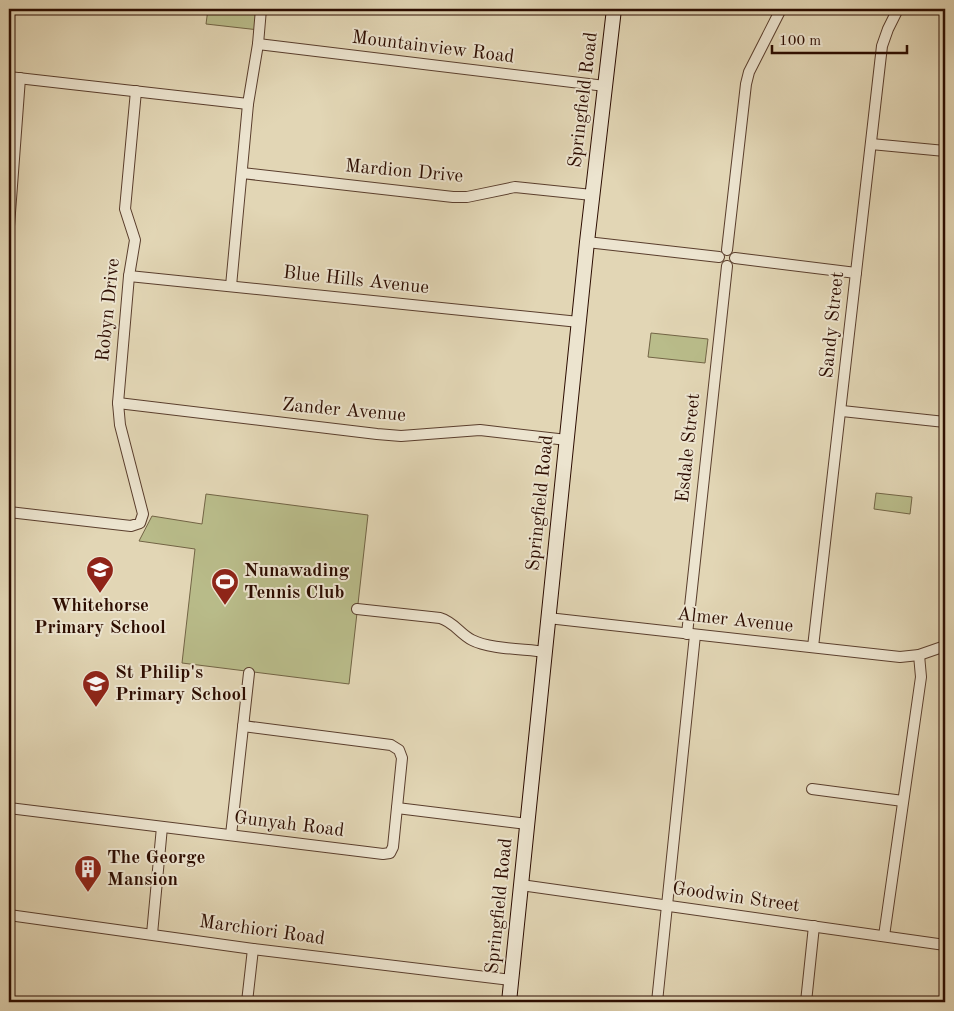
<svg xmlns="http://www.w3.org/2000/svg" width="954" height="1011" font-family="'Old Standard TT',serif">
<rect width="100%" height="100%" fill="#e2d6b5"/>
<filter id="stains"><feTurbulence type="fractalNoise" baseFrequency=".004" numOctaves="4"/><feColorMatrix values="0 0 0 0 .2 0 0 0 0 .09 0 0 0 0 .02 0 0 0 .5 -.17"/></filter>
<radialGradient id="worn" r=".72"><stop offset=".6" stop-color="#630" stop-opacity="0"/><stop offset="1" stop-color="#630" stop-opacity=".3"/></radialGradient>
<g fill="#b9bc8a" stroke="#726445">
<path d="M 208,9 L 261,9 L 259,30 L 206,24 Z"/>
<path d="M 651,333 L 708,339 L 705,363 L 648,357 Z"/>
<path d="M 876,493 L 912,497 L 910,514 L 874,509 Z"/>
<path d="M 206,494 L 368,515 L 349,684 L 182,663 L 195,549 L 139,541 L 152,516 L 202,524 Z"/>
</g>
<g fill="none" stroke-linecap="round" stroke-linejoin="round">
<defs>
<g id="minor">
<path d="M 258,44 L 605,86"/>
<path d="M 9,77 L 248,104"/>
<path d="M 871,144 L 945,151"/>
<path d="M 242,173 L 453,197 L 467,197 L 515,187 L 592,195"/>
<path d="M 9,226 L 20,78"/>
<path d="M 587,242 L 719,257"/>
<path d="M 727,250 L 746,84 L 749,72 L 781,9"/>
<path d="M 735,258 L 856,273"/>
<path d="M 129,276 L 579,322"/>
<path d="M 231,286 L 248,104 L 258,44 L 261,9"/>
<path d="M 118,403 L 377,434 L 401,436 L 480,430 L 567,440"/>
<path d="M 842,411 L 945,422"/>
<path d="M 9,512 L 131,526 L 140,523 L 143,514 L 120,425 L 118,403 L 129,276 L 135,240 L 125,209 L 136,91"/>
<path d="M 357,609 L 440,618 C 454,622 460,634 472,640 C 489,649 525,649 545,652"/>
<path d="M 548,618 L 900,657 L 919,655 L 945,646"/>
<path d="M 687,634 L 727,266"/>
<path d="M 813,647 C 836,447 860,247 882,46 L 888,29 L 898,9"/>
<path d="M 812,789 L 903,801"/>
<path d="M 9,808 L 383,854 L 390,853 L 393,847 L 402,758 L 399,750 L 391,745 L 243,726"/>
<path d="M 397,808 L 527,824"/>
<path d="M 231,835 L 249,673"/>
<path d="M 521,885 L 945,945"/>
<path d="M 9,915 L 253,949 L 511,980"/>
<path d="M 152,934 L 162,827"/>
<path d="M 884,936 L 921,677 L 919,655"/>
<path d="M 247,1002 L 253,949"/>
<path d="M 657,1002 L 695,635"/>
<path d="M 806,1002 L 814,926"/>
</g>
<path id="secondary" d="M 509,1002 L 587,242 L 614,9"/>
</defs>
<use href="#minor" stroke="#5a3e2d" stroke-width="12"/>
<use href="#secondary" stroke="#2c0c00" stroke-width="16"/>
<use href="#minor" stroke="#ece4cf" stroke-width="10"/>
<use href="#secondary" stroke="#ece4cf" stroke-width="14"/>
</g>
<defs>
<symbol id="school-pin" viewBox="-11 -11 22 30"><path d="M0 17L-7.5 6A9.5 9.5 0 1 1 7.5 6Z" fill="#8f2418" stroke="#ece4cf"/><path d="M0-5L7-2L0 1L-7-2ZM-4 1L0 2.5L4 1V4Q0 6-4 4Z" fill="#fff"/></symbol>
<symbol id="stadium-pin" viewBox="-11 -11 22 30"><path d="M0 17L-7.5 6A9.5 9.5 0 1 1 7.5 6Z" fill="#8f2418" stroke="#ece4cf"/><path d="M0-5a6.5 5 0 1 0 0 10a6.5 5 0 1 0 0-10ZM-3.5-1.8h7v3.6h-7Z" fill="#fff"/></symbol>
<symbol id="building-pin" viewBox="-11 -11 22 30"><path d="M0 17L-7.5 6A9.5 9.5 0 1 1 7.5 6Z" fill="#8f2418" stroke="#ece4cf"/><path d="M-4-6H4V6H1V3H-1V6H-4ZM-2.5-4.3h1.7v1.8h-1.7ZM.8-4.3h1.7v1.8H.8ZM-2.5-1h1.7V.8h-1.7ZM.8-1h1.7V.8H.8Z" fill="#fff"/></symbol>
</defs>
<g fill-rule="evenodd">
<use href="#school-pin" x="84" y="554" width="32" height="43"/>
<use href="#stadium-pin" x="209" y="566" width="32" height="43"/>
<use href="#school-pin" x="80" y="668" width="32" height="43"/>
<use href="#building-pin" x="72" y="853" width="32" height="43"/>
</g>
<g text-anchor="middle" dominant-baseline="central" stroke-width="4" stroke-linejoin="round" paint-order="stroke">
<g font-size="19" fill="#2c0c00" stroke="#ece4cf">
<text transform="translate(433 48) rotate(7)">Mountainview Road</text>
<text transform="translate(584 100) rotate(-83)">Springfield Road</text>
<text transform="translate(404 172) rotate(5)">Mardion Drive</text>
<text transform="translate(356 281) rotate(6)">Blue Hills Avenue</text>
<text transform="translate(109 310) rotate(-84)">Robyn Drive</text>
<text transform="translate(833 325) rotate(-84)">Sandy Street</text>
<text transform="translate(344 411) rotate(5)">Zander Avenue</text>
<text transform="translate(689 448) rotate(-84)">Esdale Street</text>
<text transform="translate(541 503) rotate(-84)">Springfield Road</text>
<text transform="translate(735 621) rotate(6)">Almer Avenue</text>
<text transform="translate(289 825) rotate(7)">Gunyah Road</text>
<text transform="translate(736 898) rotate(8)">Goodwin Street</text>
<text transform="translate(500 906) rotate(-84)">Springfield Road</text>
<text transform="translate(262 931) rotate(8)">Marchiori Road</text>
</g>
<g font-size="19" font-weight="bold" fill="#2c0c00" stroke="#ece4cf" text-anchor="start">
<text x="244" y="571">Nunawading<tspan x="244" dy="22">Tennis Club</tspan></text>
<text x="100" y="606" text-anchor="middle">Whitehorse<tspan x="100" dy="22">Primary School</tspan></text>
<text x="115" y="673">St Philip's<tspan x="115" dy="22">Primary School</tspan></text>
<text x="107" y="858">The George<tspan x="107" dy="22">Mansion</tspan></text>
</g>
</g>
<rect width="954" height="1011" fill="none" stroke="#e2d6b5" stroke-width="30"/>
<rect x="10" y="10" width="934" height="991" fill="none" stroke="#2c0c00" stroke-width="2.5"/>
<rect x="15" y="15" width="924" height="981" fill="none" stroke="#2c0c00"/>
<path d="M772 45v8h135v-8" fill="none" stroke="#2c0c00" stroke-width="2.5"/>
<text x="779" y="45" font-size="15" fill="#2c0c00" stroke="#ece4cf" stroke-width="4" paint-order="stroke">100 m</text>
<rect width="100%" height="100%" filter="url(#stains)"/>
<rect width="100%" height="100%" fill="url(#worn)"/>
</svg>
